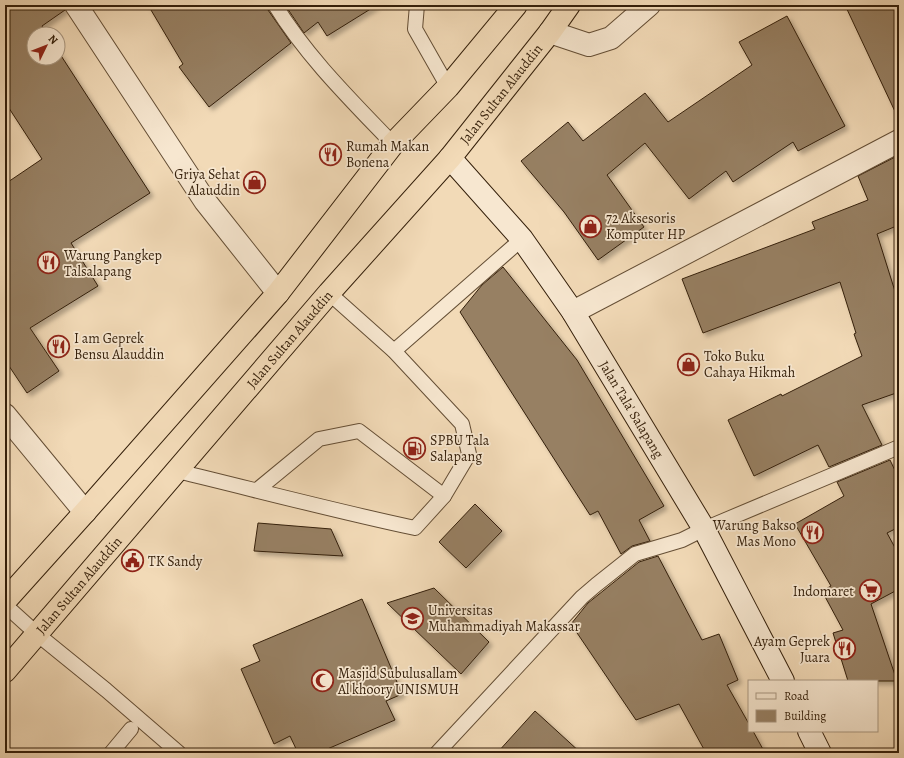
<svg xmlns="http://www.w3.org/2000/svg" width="904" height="758" font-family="Alegreya,serif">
<defs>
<filter id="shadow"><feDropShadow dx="3.5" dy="3.5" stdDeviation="2" flood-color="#0004"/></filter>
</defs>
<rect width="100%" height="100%" fill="#f2dab7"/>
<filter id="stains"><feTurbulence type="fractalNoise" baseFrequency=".005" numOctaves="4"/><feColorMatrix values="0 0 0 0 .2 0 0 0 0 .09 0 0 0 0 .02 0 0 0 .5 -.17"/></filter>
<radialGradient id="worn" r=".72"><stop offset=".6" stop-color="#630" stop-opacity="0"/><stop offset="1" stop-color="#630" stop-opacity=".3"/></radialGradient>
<g fill="#978064" stroke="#341f0a" filter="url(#shadow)">
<path d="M 5,5 L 64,5 L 65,10 L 42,26 L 47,34 L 34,34 L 34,58 L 58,58 L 58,51 L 150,193 L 71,243 L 98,286 L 30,328 L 59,371 L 27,393 L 5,360 L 5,184 L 42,159 L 5,102 Z"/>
<path d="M 148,5 L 267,5 L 268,10 L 291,43 L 209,107 L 179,67 L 183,64 Z"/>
<path d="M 285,5 L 377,5 L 327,36 L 318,22 L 304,33 Z"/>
<path d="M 845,5 L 899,5 L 899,120 Z"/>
<path d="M 787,16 L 845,126 L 798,151 L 793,142 L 733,182 L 726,171 L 689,199 L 645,143 L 607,175 L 644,227 L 598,260 L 564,212 L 521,161 L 568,122 L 583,141 L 645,93 L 668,122 L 752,65 L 739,42 Z"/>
<path d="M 899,155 L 899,225 L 877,234 L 899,304 L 899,392 L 862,405 L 882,445 L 829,467 L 818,445 L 754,476 L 728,420 L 781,394 L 782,396 L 862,356 L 854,334 L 856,333 L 840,282 L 703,333 L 682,279 L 815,229 L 812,222 L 868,200 L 858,176 Z"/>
<path d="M 503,267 L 577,360 L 664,506 L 639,520 L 650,541 L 632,546 L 621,554 L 598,511 L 590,515 L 460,312 L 482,285 Z"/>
<path d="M 890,460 L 899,479 L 899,527 L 887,533 L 899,555 L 899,589 L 871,604 L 897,681 L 848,681 L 833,633 L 843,630 L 822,591 L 831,586 L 795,524 L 844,496 L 837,482 Z"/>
<path d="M 475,504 L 502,531 L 466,568 L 439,542 Z"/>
<path d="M 258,523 L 331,529 L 343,556 L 254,551 Z"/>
<path d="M 658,556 L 702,640 L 719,634 L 738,680 L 727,685 L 749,724 L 749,731 L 753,731 L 765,753 L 706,753 L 679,704 L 636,720 L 571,624 L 588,603 L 639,562 Z"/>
<path d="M 434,588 L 489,642 L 461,674 L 387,603 Z"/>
<path d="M 362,599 L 402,694 L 386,701 L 395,720 L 318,753 L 298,753 L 290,736 L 274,744 L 241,669 L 260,661 L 253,645 Z"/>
<path d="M 535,711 L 581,753 L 497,753 Z"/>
</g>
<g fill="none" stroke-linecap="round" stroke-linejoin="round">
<defs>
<g id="service">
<path d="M 275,5 C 307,57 351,100 393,144"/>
<path d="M 417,5 L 415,29 L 448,87"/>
<path d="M 394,351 L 522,239"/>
<path d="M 177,471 C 256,490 335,511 415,528 L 444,496 L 469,454 L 462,424 L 394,351 L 329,293"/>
<path d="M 257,490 L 319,439 L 359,431 L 444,496"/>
<path d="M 5,605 L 37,634 L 106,690 L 179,753"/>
<path d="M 111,753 L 131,729"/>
<path d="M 437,753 L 582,597 L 596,585 L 635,554 L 682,540 L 704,529 L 899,447"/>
</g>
<g id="minor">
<path d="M 76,5 L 205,201 L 278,293"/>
<path d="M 550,32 L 589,45 L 611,38 L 649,5"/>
<path d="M 573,312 L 899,141"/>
<path d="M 5,415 L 85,512"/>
</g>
<g id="secondary">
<path id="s1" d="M 450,158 L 522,239 L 573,312 L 704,529 L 783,681"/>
<path d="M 809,731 L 820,753"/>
</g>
<g id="trunk">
<path d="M 5,601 L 85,512 L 278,293 L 393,144 L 448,87 L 516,5"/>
<path id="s2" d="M 5,671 L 329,293 L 450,158 L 550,32 L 569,5"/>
</g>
</defs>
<use href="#service" stroke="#644e35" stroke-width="16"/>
<use href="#minor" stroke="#644e35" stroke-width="24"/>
<use href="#secondary" stroke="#341f0a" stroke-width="24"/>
<use href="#trunk" stroke="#341f0a" stroke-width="24"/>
<use href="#service" stroke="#f7e7d0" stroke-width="14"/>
<use href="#minor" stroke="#f7e7d0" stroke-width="22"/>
<use href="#secondary" stroke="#f7e7d0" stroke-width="22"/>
<use href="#trunk" stroke="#f2dab7" stroke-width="22"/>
</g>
<defs>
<symbol id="restaurant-ring" viewBox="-11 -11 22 22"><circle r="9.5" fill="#f7e7d0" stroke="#8f2418" stroke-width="1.5"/><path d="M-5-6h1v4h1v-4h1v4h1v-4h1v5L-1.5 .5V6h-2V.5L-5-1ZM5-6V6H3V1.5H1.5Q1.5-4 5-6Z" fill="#8f2418"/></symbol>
<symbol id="shop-ring" viewBox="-11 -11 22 22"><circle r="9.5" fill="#f7e7d0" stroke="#8f2418" stroke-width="1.5"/><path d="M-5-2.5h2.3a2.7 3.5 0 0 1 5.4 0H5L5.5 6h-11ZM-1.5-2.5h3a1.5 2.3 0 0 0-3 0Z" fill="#8f2418"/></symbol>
<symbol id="fuel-ring" viewBox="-11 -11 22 22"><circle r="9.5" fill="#f7e7d0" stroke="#8f2418" stroke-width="1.5"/><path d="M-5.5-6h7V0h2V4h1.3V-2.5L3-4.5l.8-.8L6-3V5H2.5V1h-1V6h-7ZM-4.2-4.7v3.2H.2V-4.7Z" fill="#8f2418"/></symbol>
<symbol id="civic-ring" viewBox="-11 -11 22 22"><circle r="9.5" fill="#f7e7d0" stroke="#8f2418" stroke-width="1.5"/><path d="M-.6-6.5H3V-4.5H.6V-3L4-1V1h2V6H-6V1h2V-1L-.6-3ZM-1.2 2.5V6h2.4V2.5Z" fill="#8f2418"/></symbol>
<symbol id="supermarket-ring" viewBox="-11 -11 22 22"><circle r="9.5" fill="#f7e7d0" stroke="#8f2418" stroke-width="1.5"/><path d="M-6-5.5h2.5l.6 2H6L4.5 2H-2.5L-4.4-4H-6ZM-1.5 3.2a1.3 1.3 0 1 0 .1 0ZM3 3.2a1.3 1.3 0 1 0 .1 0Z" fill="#8f2418"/></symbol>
<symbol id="university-ring" viewBox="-11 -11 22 22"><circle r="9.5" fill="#f7e7d0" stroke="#8f2418" stroke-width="1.5"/><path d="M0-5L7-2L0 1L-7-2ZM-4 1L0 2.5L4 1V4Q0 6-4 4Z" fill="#8f2418"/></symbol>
<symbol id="mosque-ring" viewBox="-11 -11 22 22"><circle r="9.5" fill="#f7e7d0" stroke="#8f2418" stroke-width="1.5"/><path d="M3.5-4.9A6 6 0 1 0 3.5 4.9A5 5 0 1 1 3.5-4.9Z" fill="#8f2418"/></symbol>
</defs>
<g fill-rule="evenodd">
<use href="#restaurant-ring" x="318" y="142" width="25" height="25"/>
<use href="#shop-ring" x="242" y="170" width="25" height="25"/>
<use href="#shop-ring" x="578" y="214" width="25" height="25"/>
<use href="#restaurant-ring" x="36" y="250" width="25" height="25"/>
<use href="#restaurant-ring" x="46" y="334" width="25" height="25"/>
<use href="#shop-ring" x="676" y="352" width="25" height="25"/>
<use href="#fuel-ring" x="402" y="436" width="25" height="25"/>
<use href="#restaurant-ring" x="800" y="520" width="25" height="25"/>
<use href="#civic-ring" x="120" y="548" width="25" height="25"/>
<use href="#supermarket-ring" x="858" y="578" width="25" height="25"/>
<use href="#university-ring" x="400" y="606" width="25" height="25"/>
<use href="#restaurant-ring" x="832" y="636" width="25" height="25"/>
<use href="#mosque-ring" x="310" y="668" width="25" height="25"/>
</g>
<g text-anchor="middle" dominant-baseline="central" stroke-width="3.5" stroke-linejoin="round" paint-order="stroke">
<g font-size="14" fill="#341f0a" stroke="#f7e7d0">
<text stroke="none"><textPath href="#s2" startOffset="761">Jalan Sultan Alauddin</textPath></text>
<text stroke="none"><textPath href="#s2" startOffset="437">Jalan Sultan Alauddin</textPath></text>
<text stroke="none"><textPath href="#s1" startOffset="311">Jalan Tala' Salapang</textPath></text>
<text stroke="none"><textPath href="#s2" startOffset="113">Jalan Sultan Alauddin</textPath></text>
</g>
<g font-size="14" fill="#341f0a" stroke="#f7e7d0" text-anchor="start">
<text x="346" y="146">Rumah Makan<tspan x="346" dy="16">Bonena</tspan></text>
<text x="240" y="174" text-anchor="end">Griya Sehat<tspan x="240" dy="16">Alauddin</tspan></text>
<text x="606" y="218">72 Aksesoris<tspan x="606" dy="16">Komputer HP</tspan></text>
<text x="64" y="255">Warung Pangkep<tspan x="64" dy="16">Talsalapang</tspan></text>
<text x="74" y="338">I am Geprek<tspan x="74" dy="16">Bensu Alauddin</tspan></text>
<text x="704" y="356">Toko Buku<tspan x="704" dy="16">Cahaya Hikmah</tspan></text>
<text x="430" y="440">SPBU Tala<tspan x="430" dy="16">Salapang</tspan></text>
<text x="796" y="525" text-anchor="end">Warung Bakso<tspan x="796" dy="16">Mas Mono</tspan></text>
<text x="148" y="561">TK Sandy</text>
<text x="854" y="591" text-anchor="end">Indomaret</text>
<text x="428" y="610">Universitas<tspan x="428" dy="16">Muhammadiyah Makassar</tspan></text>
<text x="830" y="641" text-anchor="end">Ayam Geprek<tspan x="830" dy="16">Juara</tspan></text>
<text x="338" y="673">Masjid Subulusallam<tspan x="338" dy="16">Al khoory UNISMUH</tspan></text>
</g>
</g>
<rect width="904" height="758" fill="none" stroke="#f2dab7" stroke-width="20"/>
<rect x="6" y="6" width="892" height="746" fill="none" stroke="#341f0a" stroke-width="2"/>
<rect x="10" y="10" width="884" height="738" fill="none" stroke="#341f0a"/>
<rect x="748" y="680" width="130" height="52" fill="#f7e7d0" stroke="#a99781"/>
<rect x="756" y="693" width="20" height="6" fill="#f7e7d0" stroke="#a99781"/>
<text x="784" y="700" font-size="12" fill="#341f0a">Road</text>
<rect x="756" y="710" width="20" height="12" fill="#978064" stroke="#a99781"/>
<text x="784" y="720" font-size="12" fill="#341f0a">Building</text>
<g transform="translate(46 46) rotate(47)"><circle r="19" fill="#f7e7d0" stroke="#a99781"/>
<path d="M0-3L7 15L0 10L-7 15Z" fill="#8f2418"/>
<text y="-6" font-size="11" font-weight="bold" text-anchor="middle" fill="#341f0a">N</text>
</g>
<rect width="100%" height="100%" filter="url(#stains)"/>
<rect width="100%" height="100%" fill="url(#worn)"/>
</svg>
